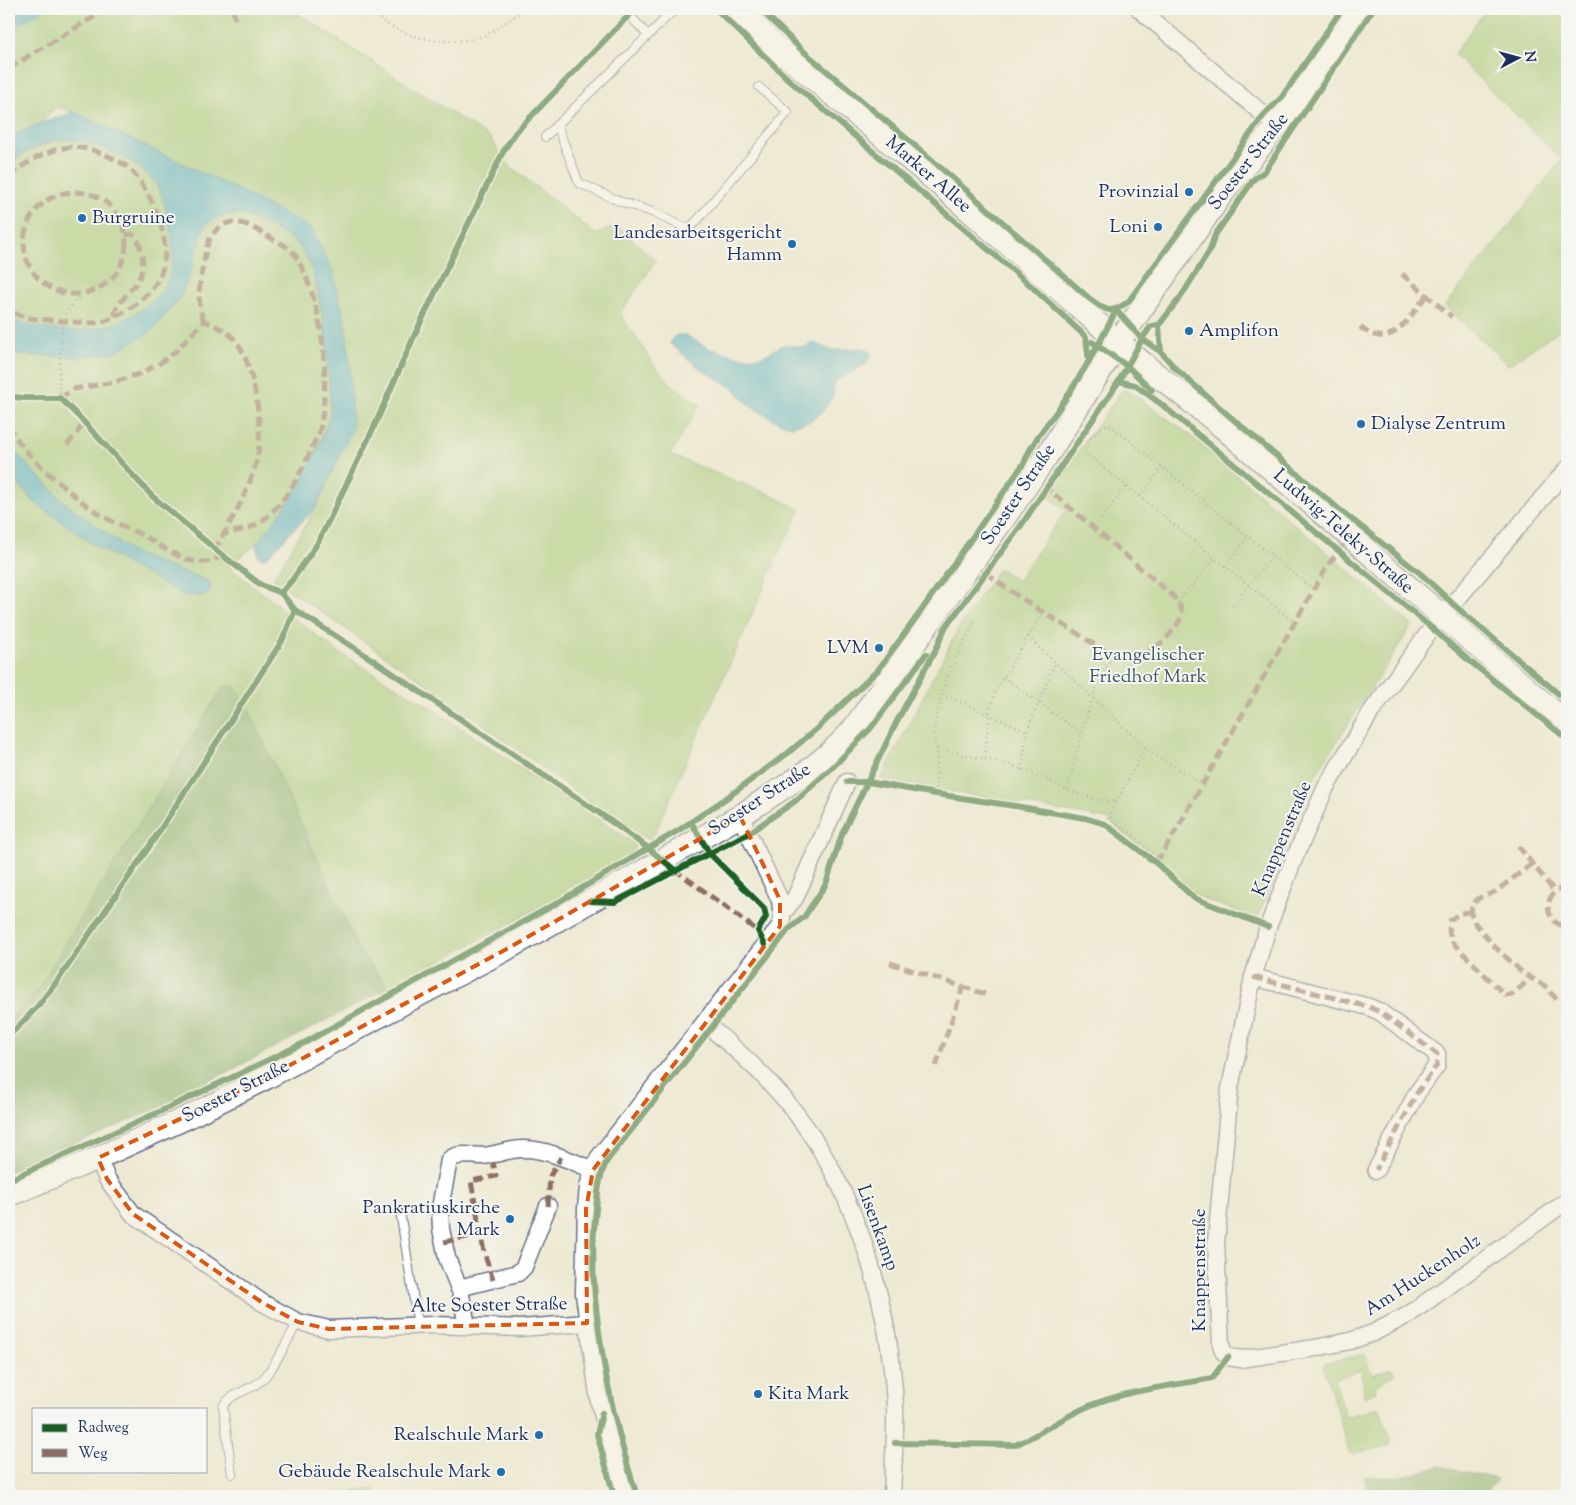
<svg xmlns="http://www.w3.org/2000/svg" width="1576" height="1505" font-family="'Sorts Mill Goudy',serif">
<rect width="100%" height="100%" fill="#f6f6f2"/>
<filter id="ink" filterUnits="userSpaceOnUse"><feTurbulence type="fractalNoise" baseFrequency=".02" numOctaves="2"/><feDisplacementMap in="SourceGraphic" scale="10" xChannelSelector="R" yChannelSelector="G"/><feConvolveMatrix kernelMatrix="1 2 1 2 8 2 1 2 1" color-interpolation-filters="sRGB"/></filter>
<filter id="wash" filterUnits="userSpaceOnUse"><feTurbulence type="fractalNoise" baseFrequency=".0096" numOctaves="4" result="noise"/><feDisplacementMap in="SourceGraphic" scale="20" xChannelSelector="R" yChannelSelector="G"/><feGaussianBlur stdDeviation="1.12" result="paint"/><feColorMatrix in="noise" values="0 0 0 0 0 0 0 0 0 0 0 0 0 0 0 0 0 1.4 0 .05"/><feComposite in="paint" operator="in"/></filter>
<g filter="url(#wash)">
<rect width="100%" height="100%" fill="#eee9d2"/>
<g fill="#9dc977" stroke="#5c7c6a">
<path d="M 35,9 L 297,9 L 300,15 L 490,138 L 508,164 L 596,235 L 616,225 L 656,261 L 620,313 L 654,365 L 671,384 L 700,405 L 670,455 L 772,495 L 801,510 L 784,542 L 651,841 L 586,799 L 432,688 L 273,579 L 315,509 L 352,429 L 350,366 L 345,321 L 332,270 L 311,228 L 240,191 L 74,112 L 56,107 L 41,123 L 9,138 L 9,25 Z"/>
<path d="M 1486,9 L 1567,9 L 1567,325 L 1508,365 L 1445,306 L 1562,160 L 1454,54 Z"/>
<path d="M 56,140 C 64,140 72,139 79,141 C 99,143 144,165 155,182 C 163,196 168,212 171,228 C 174,246 176,264 168,281 C 159,300 127,323 106,328 C 77,334 36,331 9,319 L 9,163 L 22,154 Z"/>
<path d="M 233,214 L 245,215 L 256,219 L 288,237 L 303,250 L 314,275 L 327,340 L 330,415 L 307,474 L 272,525 L 256,544 L 236,561 L 228,566 L 339,653 L 419,700 L 634,843 L 635,854 L 547,904 L 389,988 L 358,949 L 247,706 L 35,994 L 9,1020 L 9,473 L 33,501 L 91,543 L 183,595 L 198,576 L 188,574 L 133,553 L 63,501 L 9,446 L 9,359 L 12,355 L 76,357 L 168,313 L 180,297 L 188,279 L 205,224 L 222,215 Z"/>
<path d="M 1124,388 L 1190,435 L 1412,625 L 1313,779 L 1257,919 L 1194,895 L 1107,819 L 881,779 L 958,629 L 999,568 L 1017,581 L 1066,510 L 1046,495 Z"/>
<path d="M 1364,1354 L 1372,1375 L 1392,1368 L 1395,1375 L 1375,1385 L 1376,1392 L 1364,1397 L 1362,1370 L 1335,1379 L 1345,1417 L 1379,1408 L 1390,1437 L 1390,1446 L 1350,1454 L 1323,1364 Z"/>
<path d="M 374,1489 L 374,1496 L 317,1496 Z"/>
</g>
<g fill="#7ead68" stroke="#4c6e63">
<path d="M 234,686 L 247,706 L 358,949 L 389,988 L 154,1110 L 9,1172 L 9,1020 L 35,994 L 223,687 Z"/>
<path d="M 1440,1466 L 1497,1479 L 1484,1496 L 1429,1496 L 1421,1495 L 1367,1496 L 1365,1477 L 1402,1477 Z"/>
</g>
<g fill="#44aac4" stroke="#306c91">
<path d="M 9,9 L 44,9 L 9,31 Z"/>
<path d="M 74,112 L 240,191 L 311,228 L 332,270 L 345,321 L 350,366 L 352,429 L 315,509 L 288,535 L 268,557 L 262,559 L 258,556 L 256,544 C 287,507 316,465 329,417 C 332,405 329,384 328,371 C 327,341 320,274 302,250 C 294,238 278,231 265,224 C 241,211 229,212 205,224 L 188,279 L 180,297 L 151,332 L 115,352 L 76,357 L 13,355 L 9,359 L 9,319 C 40,332 89,336 120,321 C 132,316 145,309 155,299 C 179,275 174,243 167,214 C 164,202 160,188 152,179 C 138,164 120,154 101,148 C 87,143 71,137 56,140 C 41,143 21,155 9,163 L 9,138 L 41,123 Z"/>
<path d="M 677,335 L 685,335 L 711,349 L 740,357 L 761,357 L 783,345 L 806,347 L 812,342 L 831,350 L 864,348 L 872,353 L 866,364 L 835,382 L 832,398 L 822,412 L 811,421 L 792,426 L 780,423 L 750,406 L 733,388 L 702,370 L 670,344 L 672,339 Z"/>
<path d="M 9,446 L 63,501 L 133,553 L 188,574 L 207,580 L 211,586 L 209,593 L 200,596 L 183,595 L 91,543 L 33,501 L 9,473 Z"/>
</g>
</g>
<g filter="url(#ink)">
<g fill="none" stroke-linecap="round" stroke-linejoin="round">
<defs>
<g id="lane">
<path d="M 625,9 L 629,15 L 648,35"/>
<path d="M 557,125 L 579,183 L 619,201 L 652,212 L 688,229 L 695,223 L 788,112 L 759,87"/>
<path d="M 545,137 L 675,9"/>
<path d="M 400,1211 L 418,1326"/>
<path d="M 232,1474 L 223,1406 C 232,1392 250,1391 262,1380 C 276,1366 288,1339 298,1322"/>
</g>
<g id="street">
<path d="M 1139,9 L 1277,126"/>
<path d="M 1567,469 L 1426,636 L 1371,712 L 1326,787 L 1294,859 L 1268,927 L 1253,977 L 1230,1088 L 1216,1243 L 1221,1344 L 1223,1351 L 1228,1357 L 1241,1359 L 1315,1348 L 1350,1341 L 1373,1333 L 1408,1315 L 1567,1201"/>
<path d="M 782,910 L 786,909 L 795,898 L 847,782"/>
<path d="M 1253,977 L 1369,1007 L 1380,1012 L 1437,1054 L 1437,1065 L 1417,1093 L 1376,1170"/>
<path d="M 705,1023 C 727,1042 749,1060 769,1082 C 849,1165 889,1292 895,1405 C 896,1435 893,1466 892,1496"/>
<path d="M 98,1158 L 107,1179 L 133,1214 L 263,1303 L 298,1322 L 329,1329 L 434,1325 L 520,1328 L 587,1323"/>
<path d="M 459,1288 L 518,1273 L 524,1267 L 548,1206"/>
<path d="M 467,1325 L 460,1291 L 447,1258 L 441,1229 L 440,1208 L 449,1160 C 457,1152 472,1156 483,1156 C 497,1155 511,1148 525,1149 C 546,1149 574,1162 593,1170"/>
<path d="M 625,1496 L 599,1402 L 584,1294 L 586,1209 L 588,1187 L 593,1170 L 599,1157 L 780,926 L 782,918 L 780,900 L 740,816"/>
</g>
<g id="secondary">
<path d="M 737,9 L 784,54 L 937,182 L 1146,366 L 1220,425 L 1567,723"/>
<path d="M 9,1195 L 98,1158 L 186,1118 L 266,1078 L 409,1000 L 503,951 L 740,816 L 804,774 L 831,752 L 851,732 L 1014,504 L 1052,448 L 1119,341 L 1222,194 L 1277,126 L 1361,9"/>
</g>
</defs>
<use href="#lane" stroke="#657087" stroke-width="10"/>
<use href="#street" stroke="#657087" stroke-width="19"/>
<use href="#secondary" stroke="#657087" stroke-width="25"/>
<g stroke="#657087" stroke-width="2.5" stroke-dasharray="1 4" stroke-linecap="butt">
<path d="M 368,9 C 394,36 440,47 476,38 C 492,34 506,22 519,13"/>
<path d="M 65,314 L 78,298 L 79,294"/>
<path d="M 60,398 L 59,368 L 63,324"/>
<path d="M 1140,496 L 1162,467"/>
<path d="M 1094,527 L 1127,486"/>
<path d="M 1226,567 L 1248,537"/>
<path d="M 1178,602 L 1215,558"/>
<path d="M 1233,606 L 1272,556"/>
<path d="M 1295,623 L 1086,453 C 1085,442 1098,426 1109,424 L 1314,590"/>
<path d="M 1028,637 L 1153,754 L 1203,784"/>
<path d="M 1003,677 L 1082,734"/>
<path d="M 942,694 L 1027,731"/>
<path d="M 937,749 L 933,733 L 944,686 L 951,668 L 975,621"/>
<path d="M 985,759 L 1013,766 L 1046,779 L 1067,790 L 1091,798 L 1116,802 L 1111,813 L 1111,820 L 1132,834 L 1159,859"/>
<path d="M 1022,770 L 1027,731 L 1055,663"/>
<path d="M 1067,790 C 1075,762 1095,669 1115,655"/>
<path d="M 936,794 L 937,749 L 984,759 L 990,710 L 995,692 L 1043,612"/>
<path d="M 1116,802 L 1146,747"/>
<path d="M 1105,824 L 1110,814"/>
</g>
<use href="#lane" stroke="#fff" stroke-width="8"/>
<use href="#street" stroke="#fff" stroke-width="16"/>
<use href="#secondary" stroke="#fff" stroke-width="22"/>
<g stroke="#8d6e63" stroke-width="5" stroke-dasharray="10 5" stroke-linecap="butt">
<path d="M 233,9 L 235,20"/>
<path d="M 9,68 L 107,9"/>
<path d="M 9,176 C 25,163 48,149 70,147 C 89,146 126,160 137,177 C 155,203 174,243 160,276 C 151,296 126,314 105,321 C 92,325 78,322 64,321 C 42,319 30,321 9,311"/>
<circle cx="75" cy="243" r="51"/>
<path d="M 1402,274 L 1452,317"/>
<path d="M 116,316 L 115,312 C 125,289 147,284 142,254 C 140,246 139,239 132,234 L 125,235"/>
<path d="M 204,321 C 194,299 202,272 206,250 C 210,232 224,217 244,224 C 252,226 260,232 267,236 C 276,241 289,246 295,255 C 323,301 330,372 321,424 C 320,432 316,439 313,445 C 301,473 287,501 263,520 C 253,529 237,531 224,534"/>
<path d="M 1360,327 C 1392,353 1408,318 1427,295"/>
<path d="M 60,398 L 74,389 L 115,382 L 139,374 L 160,363 L 175,352 L 204,321 C 215,325 228,331 236,341 C 255,365 265,433 256,463 C 248,492 231,522 215,549"/>
<path d="M 9,425 C 18,451 77,500 101,515 C 114,523 128,528 142,535 C 164,547 197,575 222,555"/>
<path d="M 67,445 L 77,433 L 84,422"/>
<path d="M 986,573 C 1014,595 1045,613 1075,632 C 1090,641 1109,657 1127,657 C 1145,658 1164,643 1174,629 C 1185,614 1184,609 1173,596 L 1047,488"/>
<path d="M 1518,846 L 1555,892"/>
<path d="M 1156,863 L 1177,829 L 1327,566 L 1349,538"/>
<path d="M 1532,864 L 1495,892 L 1479,898 L 1472,905 L 1471,914 L 1475,923 L 1494,946 L 1523,973 L 1545,986 L 1557,1000"/>
<path d="M 674,869 L 758,931 L 760,934"/>
<path d="M 1567,887 C 1542,890 1542,923 1567,927"/>
<path d="M 1471,912 L 1460,913 L 1450,920 L 1449,932 L 1453,943 L 1505,995 L 1513,994 L 1531,978"/>
<path d="M 890,963 L 985,994"/>
<path d="M 1253,977 L 1369,1007 L 1380,1012 L 1437,1054 L 1437,1065 L 1417,1093 L 1376,1170"/>
<path d="M 936,1066 L 963,987"/>
<path d="M 548,1206 L 550,1176 L 561,1157"/>
<path d="M 396,1211 L 441,1212"/>
<path d="M 444,1242 L 480,1234"/>
<path d="M 493,1280 L 484,1252 L 471,1181 L 496,1176 L 493,1162"/>
</g>
<defs>
<g id="cycleway">
<path d="M 716,9 L 790,81 L 1030,285 L 1086,337 L 1089,362"/>
<path d="M 760,9 L 802,50 L 932,160 L 1090,299 C 1107,311 1109,315 1128,302 L 1264,115 L 1282,97 L 1342,9"/>
<path d="M 1092,342 L 1127,366 L 1152,390"/>
<path d="M 1161,352 L 1159,325 L 1182,295 L 1209,252 L 1215,235 L 1254,179 L 1265,171 L 1373,9"/>
<path d="M 1119,381 L 1135,385 L 1161,404 L 1433,629 L 1467,659 L 1567,739"/>
<path d="M 9,396 L 21,398 L 60,398 L 84,422 L 152,496 L 222,555 L 261,585 L 281,593 L 295,610 L 373,660 L 595,810 L 648,848 L 676,871"/>
<path d="M 281,593 L 293,579 L 317,544 L 331,516 L 374,427 L 416,332 L 504,150 L 516,132 L 635,9"/>
<path d="M 847,782 L 868,782 L 936,794 L 1021,807 L 1085,818 L 1105,824 L 1156,863 L 1194,898 L 1268,927"/>
<path d="M 691,822 L 710,854 L 764,908 L 766,917 L 758,931 L 765,945"/>
<path d="M 591,901 L 615,902 L 749,833 L 794,802 L 833,767 L 871,728 L 926,654"/>
<path d="M 9,1036 L 37,1007 L 58,980 L 151,844 L 282,641 L 295,610"/>
<path d="M 9,1180 L 157,1113 L 304,1043 L 552,906 L 679,830 L 725,799 L 788,753 L 821,725 L 878,670 L 921,611 L 1024,463 C 1033,439 1050,422 1064,401 C 1083,372 1101,342 1116,310 L 1142,339 L 1161,352 L 1176,369 L 1227,414 L 1340,510 L 1421,574 L 1454,605 L 1567,701"/>
<path d="M 602,1413 L 597,1434 L 614,1496"/>
<path d="M 895,1443 L 1015,1445 C 1041,1434 1063,1417 1089,1406 C 1127,1390 1173,1386 1212,1378 L 1228,1357"/>
<path d="M 637,1496 C 624,1456 614,1416 606,1375 C 596,1319 589,1265 596,1209 C 598,1192 599,1176 607,1161 L 789,929 L 804,917 L 826,884 L 842,834 L 897,721 L 936,649 L 945,628 L 1020,527 L 1119,381 L 1142,339 L 1151,326 L 1159,325"/>
</g>
</defs>
<use href="#cycleway" stroke="#f6f6f2" stroke-width="9"/>
<use href="#cycleway" stroke="#1b5e20" stroke-width="6"/>
</g>
</g>
<path d="M0 0H1576V1505H0ZM 740,816 L 780,900 L 780,926 L 593,1170 L 586,1209 L 587,1323 L 329,1329 L 298,1322 L 263,1303 L 133,1214 L 107,1179 L 98,1158 L 266,1078 L 503,951 Z" fill="#eee9d2" fill-opacity=".55" fill-rule="evenodd"/>
<path fill="none" stroke="#de5710" stroke-width="4" stroke-dasharray="10 6" stroke-linejoin="round" d="M 740,816 L 780,900 L 780,926 L 593,1170 L 586,1209 L 587,1323 L 329,1329 L 298,1322 L 263,1303 L 133,1214 L 107,1179 L 98,1158 L 266,1078 L 503,951 Z"/>
<g fill="#1f6fb2" stroke="#f6f6f2" stroke-width="2">
<circle cx="1189" cy="192" r="5"/>
<circle cx="82" cy="218" r="5"/>
<circle cx="1158" cy="227" r="5"/>
<circle cx="792" cy="244" r="5"/>
<circle cx="1189" cy="331" r="5"/>
<circle cx="1361" cy="424" r="5"/>
<circle cx="879" cy="648" r="5"/>
<circle cx="510" cy="1219" r="5"/>
<circle cx="758" cy="1394" r="5"/>
<circle cx="539" cy="1435" r="5"/>
<circle cx="501" cy="1472" r="5"/>
</g>
<g text-anchor="middle" dominant-baseline="central" stroke-width="4" stroke-linejoin="round" paint-order="stroke">
<g font-size="19" fill="#1b2f5e" stroke="#f6f6f2">
<text transform="translate(1249 162) rotate(-52)">Soester Straße</text>
<text transform="translate(928 175) rotate(41)">Marker Allee</text>
<text transform="translate(1019 495) rotate(-56)">Soester Straße</text>
<text transform="translate(1343 532) rotate(41)">Ludwig-Teleky-Straße</text>
<text transform="translate(760 800) rotate(-33)">Soester Straße</text>
<text transform="translate(1283 839) rotate(-67)">Knappenstraße</text>
<text transform="translate(236 1092) rotate(-27)">Soester Straße</text>
<text transform="translate(877 1228) rotate(70)">Lisenkamp</text>
<text transform="translate(1200 1270) rotate(-90)">Knappenstraße</text>
<text transform="translate(1423 1276) rotate(-33)">Am Huckenholz</text>
<text transform="translate(489 1306) rotate(-1)">Alte Soester Straße</text>
</g>
<g font-size="19" fill="#1b2f5e" stroke="#f6f6f2" text-anchor="end">
<text x="1179" y="192">Provinzial</text>
<text x="92" y="218" text-anchor="start">Burgruine</text>
<text x="1148" y="227">Loni</text>
<text x="782" y="233">Landesarbeitsgericht<tspan x="782" dy="22">Hamm</tspan></text>
<text x="1199" y="331" text-anchor="start">Amplifon</text>
<text x="1371" y="424" text-anchor="start">Dialyse Zentrum</text>
<text x="869" y="648">LVM</text>
<text x="500" y="1208">Pankratiuskirche<tspan x="500" dy="22">Mark</tspan></text>
<text x="768" y="1394" text-anchor="start">Kita Mark</text>
<text x="529" y="1435">Realschule Mark</text>
<text x="491" y="1472">Gebäude Realschule Mark</text>
</g>
<g font-size="19" fill="#3c5664" stroke="#f6f6f2">
<text x="1148" y="655">Evangelischer<tspan x="1148" dy="22">Friedhof Mark</tspan></text>
</g>
</g>
<rect width="1576" height="1505" fill="none" stroke="#f6f6f2" stroke-width="30"/>
<rect x="32" y="1408" width="175" height="65" fill="#f6f6f2" stroke="#9ea6b7"/>
<rect x="42" y="1424" width="25" height="8" fill="#1b5e20" stroke="#9ea6b7"/>
<text x="78" y="1432" font-size="15" fill="#1b2f5e">Radweg</text>
<rect x="42" y="1449" width="25" height="8" fill="#8d6e63" stroke="#9ea6b7"/>
<text x="78" y="1458" font-size="15" fill="#1b2f5e">Weg</text>
<g transform="translate(1518 58) rotate(84)" stroke="#f6f6f2" stroke-width="4" paint-order="stroke">
<path d="M0-4L9 19L0 12L-9 19Z" fill="#1b2f5e"/>
<text y="-8" font-size="14" font-weight="bold" text-anchor="middle" fill="#1b2f5e">N</text>
</g>
</svg>
